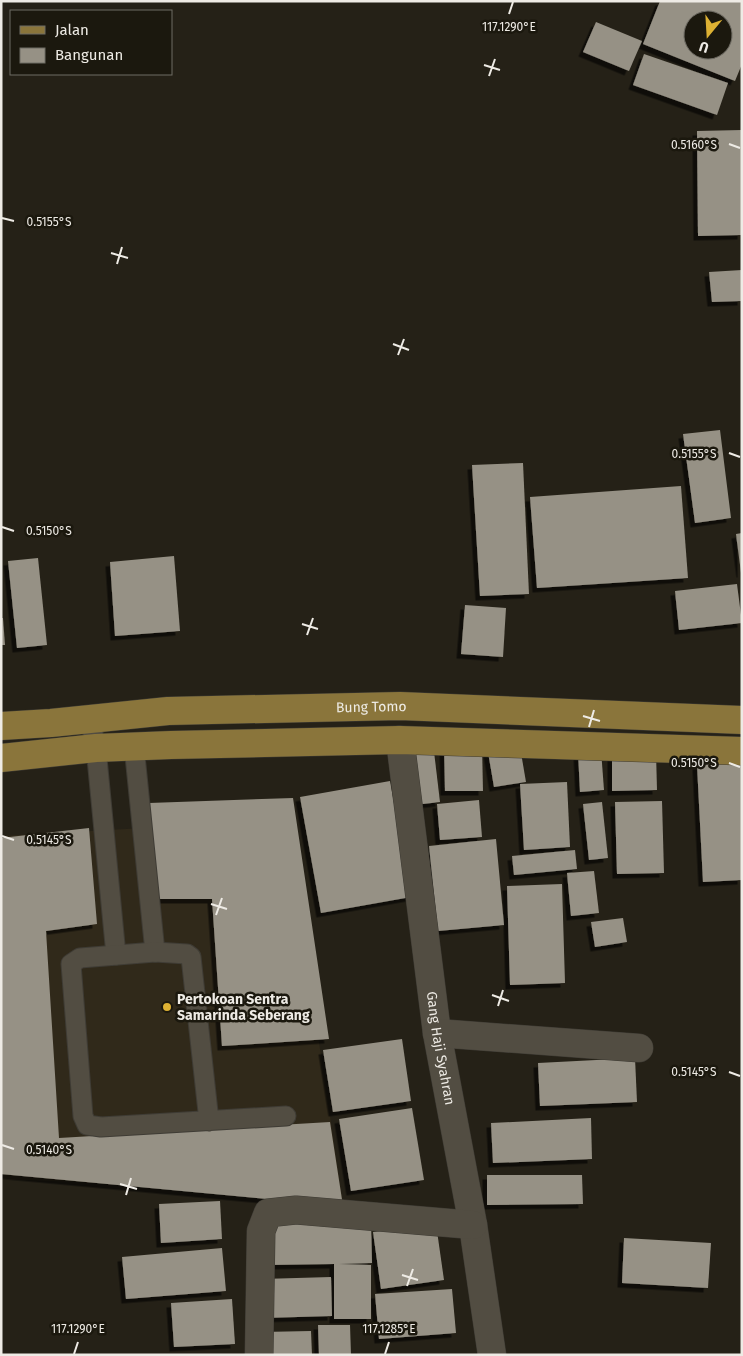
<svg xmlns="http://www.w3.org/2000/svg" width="743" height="1356" font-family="'Fira Sans',sans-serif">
<defs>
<filter id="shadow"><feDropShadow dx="-4.5" dy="4.5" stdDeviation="0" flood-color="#0009"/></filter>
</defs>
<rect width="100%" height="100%" fill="#252117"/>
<path fill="#30291a" d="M 286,820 L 344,1211 L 176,1186 L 1,1179 L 1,836 Z"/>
<g fill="#969185" fill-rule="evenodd" filter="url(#shadow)">
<path d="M 660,1 L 742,1 L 742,64 L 735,81 L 643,44 ZM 693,20 L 723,20 L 723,50 L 693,50 Z"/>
<path d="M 596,22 L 642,41 L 629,71 L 583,52 Z"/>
<path d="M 644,54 L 728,83 L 717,115 L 633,85 Z"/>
<path d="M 742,130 L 742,235 L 698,236 L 697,131 Z"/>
<path d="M 742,270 L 742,301 L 712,302 L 709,272 Z"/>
<path d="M 720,430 L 731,518 L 695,523 L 683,434 Z"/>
<path d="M 523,463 L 529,594 L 480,596 L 472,465 Z"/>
<path d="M 681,486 L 688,578 L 537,588 L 530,497 Z"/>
<path d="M 742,533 L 742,573 L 741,573 L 736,534 Z"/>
<path d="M 174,556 L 180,631 L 115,636 L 110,562 Z"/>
<path d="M 38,558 L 47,645 L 17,648 L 8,561 Z"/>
<path d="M 737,584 L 742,623 L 679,630 L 675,591 Z"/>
<path d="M 465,605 L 506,608 L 503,657 L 461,654 Z"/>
<path d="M 1,618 L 3,618 L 5,645 L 1,645 Z"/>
<path d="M 433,743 L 440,802 L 414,805 L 406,746 Z"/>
<path d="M 482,744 L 483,791 L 445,791 L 444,745 Z"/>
<path d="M 520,747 L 526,782 L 494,787 L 488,752 Z"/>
<path d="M 601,750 L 604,790 L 580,792 L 578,752 Z"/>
<path d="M 656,752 L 657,790 L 612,791 L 612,753 Z"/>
<path d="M 742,763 L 742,880 L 703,882 L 697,765 Z"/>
<path d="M 390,781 L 411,897 L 321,913 L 300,797 Z"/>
<path d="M 567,782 L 570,847 L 524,850 L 520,784 Z"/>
<path d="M 293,798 L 329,1039 L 222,1046 L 212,899 L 154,899 L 149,803 Z"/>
<path d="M 479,800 L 482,837 L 440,840 L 437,804 Z"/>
<path d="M 662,801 L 664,873 L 617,874 L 615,802 Z"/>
<path d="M 602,802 L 608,858 L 589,860 L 583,804 Z"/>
<path d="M 89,828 L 97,924 L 46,931 L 59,1138 L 330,1122 L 343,1206 L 1,1174 L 1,838 Z"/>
<path d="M 496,839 L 504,925 L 438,931 L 429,846 Z"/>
<path d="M 575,850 L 577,869 L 514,875 L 512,856 Z"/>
<path d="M 594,871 L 599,913 L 571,916 L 567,873 Z"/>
<path d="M 562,884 L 565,983 L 510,985 L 507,886 Z"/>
<path d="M 623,918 L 627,942 L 595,947 L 591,922 Z"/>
<path d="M 402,1039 L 411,1101 L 333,1112 L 323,1050 Z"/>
<path d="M 635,1058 L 637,1102 L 540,1106 L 538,1063 Z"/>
<path d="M 412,1108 L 424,1180 L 351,1191 L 339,1119 Z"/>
<path d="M 591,1118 L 592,1159 L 493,1163 L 491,1123 Z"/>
<path d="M 487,1175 L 582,1175 L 583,1204 L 487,1205 Z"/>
<path d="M 220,1201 L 222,1239 L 161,1243 L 159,1204 Z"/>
<path d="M 371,1220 L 372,1263 L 339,1264 L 371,1265 L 371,1319 L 334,1319 L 334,1264 L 268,1265 L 266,1222 Z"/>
<path d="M 436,1224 L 444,1280 L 381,1289 L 373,1232 Z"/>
<path d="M 624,1238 L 711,1243 L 708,1288 L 622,1283 Z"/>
<path d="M 222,1248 L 226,1291 L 126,1299 L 122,1257 Z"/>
<path d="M 331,1277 L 332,1316 L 263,1318 L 262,1279 Z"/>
<path d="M 452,1289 L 456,1333 L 379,1339 L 375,1294 Z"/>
<path d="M 232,1299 L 235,1344 L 174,1347 L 171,1303 Z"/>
<path d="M 318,1325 L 350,1325 L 351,1355 L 319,1355 Z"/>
<path d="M 311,1331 L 312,1355 L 263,1355 L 262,1332 Z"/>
</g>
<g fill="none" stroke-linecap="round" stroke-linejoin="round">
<defs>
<g id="lane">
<path d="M 90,719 L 96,748 L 116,955"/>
<path d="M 134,746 L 155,952"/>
<path d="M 209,1121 L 191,957 L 187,954 L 155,952 L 80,958 L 71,964 L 83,1116 L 87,1125 L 101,1127 L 286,1116"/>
</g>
<g id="street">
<path id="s1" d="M 400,740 L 437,1033 L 473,1225 L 492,1355"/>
<path d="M 437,1033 L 639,1048"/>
<path d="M 259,1355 L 261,1231 L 268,1213 L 296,1210 L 473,1225"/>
</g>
<g id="primary">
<path id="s2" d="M 1,726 L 51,723 L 168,711 L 400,706 L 742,720"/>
<path d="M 1,758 L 96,748 L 171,745 L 400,740 L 742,751"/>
</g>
</defs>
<use href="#lane" stroke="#3f3c35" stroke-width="21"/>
<use href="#street" stroke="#3f3c35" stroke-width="29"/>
<use href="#primary" stroke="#3f3c35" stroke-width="29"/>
<use href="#lane" stroke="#524d42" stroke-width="19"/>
<use href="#street" stroke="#524d42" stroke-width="28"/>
<use href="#primary" stroke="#8a753b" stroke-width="28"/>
</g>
<path fill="none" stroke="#eeebe5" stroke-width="2" d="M 509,14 L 513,2M 484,65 L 500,70M 489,76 L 495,59M 729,144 L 740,148M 2,218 L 14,221M 111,253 L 128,258M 117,264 L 122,247M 393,344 L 409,350M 398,355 L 404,339M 729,453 L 740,457M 2,527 L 14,531M 302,624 L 318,629M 307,635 L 313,618M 583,716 L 600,721M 589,727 L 594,710M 729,763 L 740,767M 2,836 L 14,840M 211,904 L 227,909M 216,915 L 222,898M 492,995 L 509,1001M 498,1006 L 503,990M 729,1072 L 740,1076M 2,1145 L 14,1149M 120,1184 L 137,1189M 126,1195 L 131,1178M 402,1275 L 418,1280M 407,1286 L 413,1269M 74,1354 L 78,1342M 385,1354 L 389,1342"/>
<circle fill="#ddb133" stroke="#1b180e" stroke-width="2" cx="167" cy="1007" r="5"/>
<g text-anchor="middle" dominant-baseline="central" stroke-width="5" stroke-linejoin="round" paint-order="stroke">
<g font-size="14" fill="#eeebe5" stroke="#1b180e">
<text stroke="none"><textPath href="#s2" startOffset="371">Bung Tomo</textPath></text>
<text stroke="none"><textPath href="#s1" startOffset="311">Gang Haji Syahran</textPath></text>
</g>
<g font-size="14" font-weight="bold" fill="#eeebe5" stroke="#1b180e" text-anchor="start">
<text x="177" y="999">Pertokoan Sentra<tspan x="177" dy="16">Samarinda Seberang</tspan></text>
</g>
</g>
<g font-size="12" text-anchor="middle" fill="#eeebe5" stroke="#1b180e" stroke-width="5" stroke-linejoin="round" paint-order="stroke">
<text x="509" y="31">117.1290°E</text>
<text x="694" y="149">0.5160°S</text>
<text x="49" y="226">0.5155°S</text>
<text x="694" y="458">0.5155°S</text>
<text x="49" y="535">0.5150°S</text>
<text x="694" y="767">0.5150°S</text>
<text x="49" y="844">0.5145°S</text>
<text x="694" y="1076">0.5145°S</text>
<text x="49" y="1154">0.5140°S</text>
<text x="78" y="1333">117.1290°E</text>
<text x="389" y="1333">117.1285°E</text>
</g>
<rect width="743" height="1356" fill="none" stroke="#eeebe5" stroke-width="5"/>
<rect x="10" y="10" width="162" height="65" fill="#1b180e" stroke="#6f6c64"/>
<rect x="20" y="26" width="25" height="8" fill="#8a753b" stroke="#6f6c64"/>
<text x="55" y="35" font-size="15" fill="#eeebe5">Jalan</text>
<rect x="20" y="48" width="25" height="15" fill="#969185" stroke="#6f6c64"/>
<text x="55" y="60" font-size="15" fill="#eeebe5">Bangunan</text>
<g transform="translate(708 35) rotate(198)"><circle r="24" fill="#1b180e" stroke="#6f6c64"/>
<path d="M0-4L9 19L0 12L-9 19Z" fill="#ddb133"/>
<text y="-8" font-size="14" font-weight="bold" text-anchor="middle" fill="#eeebe5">U</text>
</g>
</svg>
